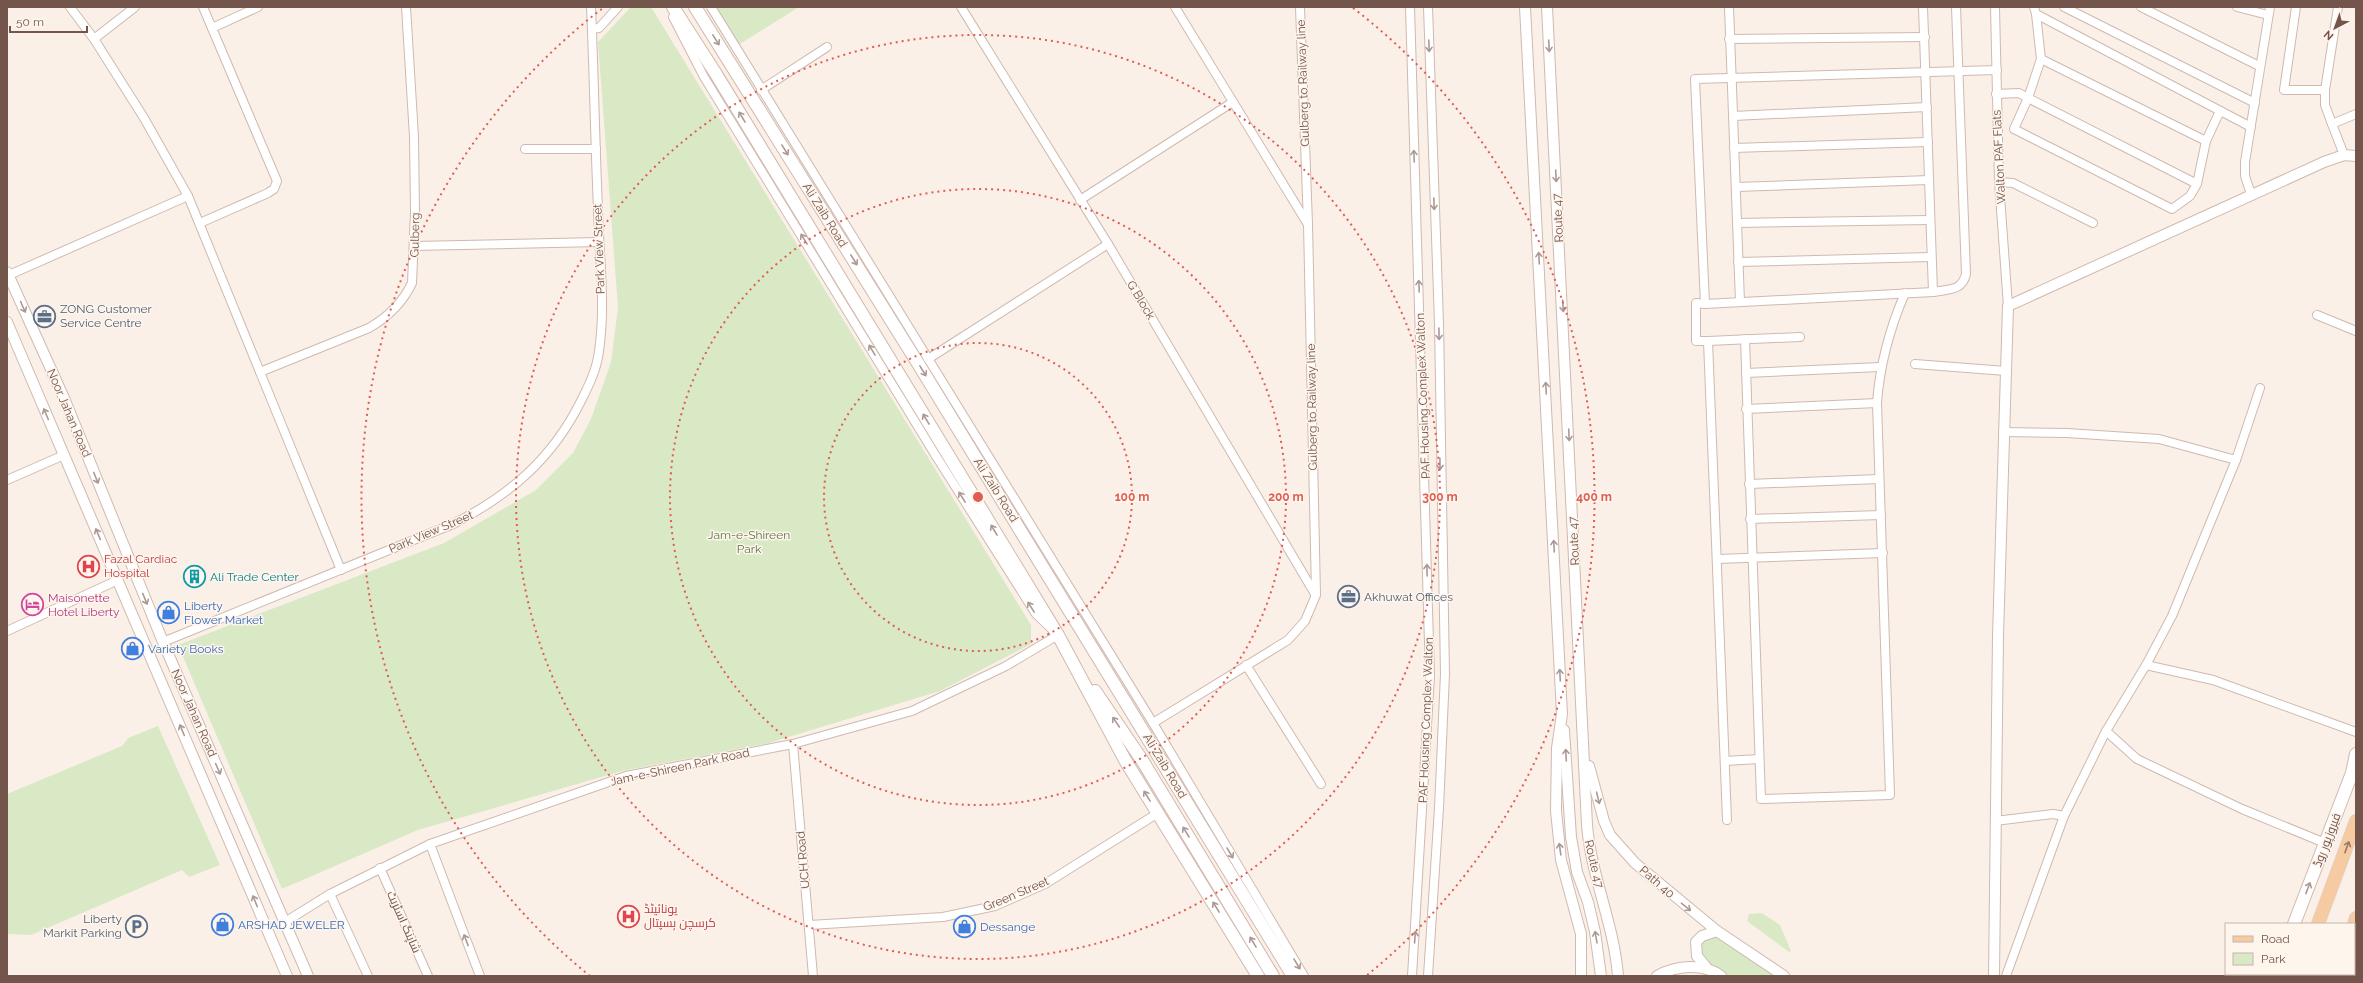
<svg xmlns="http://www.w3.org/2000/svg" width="2363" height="983" font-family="Raleway,Cairo,sans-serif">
<rect width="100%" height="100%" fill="#fbf0e7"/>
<g fill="#d9e9c6">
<path d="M 631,7 L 651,7 L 1031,625 L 1031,644 L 940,691 L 769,743 L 622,771 L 418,830 L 282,889 L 178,645 L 444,543 L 536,490 L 573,453 L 591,419 L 611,362 L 618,308 L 598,42 Z"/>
<path d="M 711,7 L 799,7 L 735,47 Z"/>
<path d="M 158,726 L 220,865 L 189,877 L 182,870 L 31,935 L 7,934 L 7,794 L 122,746 L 128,738 Z"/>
<path d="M 1762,913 L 1780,925 L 1791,951 L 1789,952 L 1747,921 L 1749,914 Z"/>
<path d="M 1717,931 L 1784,976 L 1721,976 L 1706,967 L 1696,942 Z"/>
</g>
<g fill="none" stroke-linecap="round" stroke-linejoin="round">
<defs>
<g id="minor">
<path d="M 70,7 L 94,39 L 144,118 L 188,196 L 341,570"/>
<path d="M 711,7 L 1153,723 L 1304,976"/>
<path d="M 961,7 L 1108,244 L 1315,594"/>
<path d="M 1175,7 L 1307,223"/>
<path d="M 1410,7 L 1430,676 L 1412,976"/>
<path d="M 1428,7 L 1439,323 L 1445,674 L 1439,808 L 1428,976"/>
<path d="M 1729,7 L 1740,302"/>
<path d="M 1923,7 L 1933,292"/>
<path d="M 1995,7 L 1999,182 L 2008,306"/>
<path d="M 2034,7 L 2036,14 L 2251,127"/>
<path d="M 2064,7 L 2255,103"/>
<path d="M 2141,7 L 2259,66"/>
<path d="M 2237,7 L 2268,15"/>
<path d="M 2296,7 L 2284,90 L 2325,90"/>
<path d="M 212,28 L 258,7"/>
<path d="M 592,29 L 599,28 L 618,7"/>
<path d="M 94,39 L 135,7"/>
<path d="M 1729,39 L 1925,37"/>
<path d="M 2041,59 L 2206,141"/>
<path d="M 761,90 L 827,47"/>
<path d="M 1996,94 L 2019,93 L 2028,98 L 2041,59 L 2036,14"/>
<path d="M 1733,116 L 1927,107"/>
<path d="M 2332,124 L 2325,105 L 2325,90 L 2338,7"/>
<path d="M 1734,148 L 1928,142"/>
<path d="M 525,149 L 596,149"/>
<path d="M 2344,155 L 2332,124 L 2356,114"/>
<path d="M 1999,182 L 2013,183 L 2093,223"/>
<path d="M 2197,184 L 2028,98 L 2014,129 L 2172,209 L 2190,196 L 2197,184 L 2206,141 L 2220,111"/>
<path d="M 1736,187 L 1929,180"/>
<path d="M 2251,194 L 2245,176 L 2245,162 L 2270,7"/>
<path d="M 1080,200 L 1233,102"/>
<path d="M 200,223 L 268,193 L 274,189 L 277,181 L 203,7"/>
<path d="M 1737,223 L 1930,220"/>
<path d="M 414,246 L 599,242"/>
<path d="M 1738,262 L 1931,257"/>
<path d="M 9,275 L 188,196"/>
<path d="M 1705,304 L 1933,292 C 1949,289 1962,291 1966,274 L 1956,7"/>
<path d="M 2317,315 L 2356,331"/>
<path d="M 1745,339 L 1761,799 L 1890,795 L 1877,403 C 1880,363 1889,330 1905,293"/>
<path d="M 1708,341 L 1800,337"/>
<path d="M 928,359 L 1108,244"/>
<path d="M 1915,364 L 2006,371"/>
<path d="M 260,372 L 369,328 C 388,317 403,302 412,283 L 415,212 L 414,137 L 406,7"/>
<path d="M 1746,373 L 1880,367"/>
<path d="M 1746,409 L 1877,403"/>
<path d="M 2003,432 L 2067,433 L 2159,439 L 2236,460"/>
<path d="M 7,480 L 64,455"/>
<path d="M 1749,484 L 1879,479"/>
<path d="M 1750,519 L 1881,515"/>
<path d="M 1717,559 L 1883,553"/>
<path d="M 7,631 L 118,580"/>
<path d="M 163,642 L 453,524 C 510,495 552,459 581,401 C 589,385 597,369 599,351 C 606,304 599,256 598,209 C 595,142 594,74 591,7"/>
<path d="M 1246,665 L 1321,784"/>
<path d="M 2146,665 L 2213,680 L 2356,732"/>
<path d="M 1153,723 L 1288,640 L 1305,621 L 1316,595 L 1308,224 L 1300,7"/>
<path d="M 2106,731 L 2137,759 L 2242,809 L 2325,843"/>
<path d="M 793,744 L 813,976"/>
<path d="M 1725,761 L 1759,759"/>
<path d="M 1727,820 L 1708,341 L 1696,341 L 1696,303 L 1705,304 L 1695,79 L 1997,70"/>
<path d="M 1995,821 L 2053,814 L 2064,816"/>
<path d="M 430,844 L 480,976"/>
<path d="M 380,868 L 428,976"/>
<path d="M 330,894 L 368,976"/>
<path d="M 285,922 L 330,894 L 430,844 L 626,776 L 793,744 L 912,711 L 1006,666 L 1058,635 L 1036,614 L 936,456 L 704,77 L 673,17"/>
<path d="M 809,925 L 943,917 L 995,906 L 1045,884 L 1158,813"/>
<path d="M 2006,976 L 2064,816 L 2106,731 L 2146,665 L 2172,616 L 2236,460 L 2260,388"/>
</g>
<g id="tertiary">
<path d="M 1525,7 L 1562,714 L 1557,748 L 1556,811 L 1561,860 L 1581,934 L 1581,976"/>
<path d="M 1547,7 L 1587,825 C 1591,876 1614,924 1618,976"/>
<path d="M 7,272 L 64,398 L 163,642 L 308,976"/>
<path d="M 7,322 L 287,976"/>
<path d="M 1564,730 L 1571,837 L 1577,872 L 1588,902 L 1595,932 L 1601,976"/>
<path d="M 1589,766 L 1604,821 L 1610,835 L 1635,863 L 1717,931 L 1784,976"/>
<path d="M 1706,967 L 1697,956 L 1696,942 L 1702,936 L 1717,931"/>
<path d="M 1657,976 C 1676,965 1704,963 1721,976"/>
<path d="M 1994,976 L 1998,636 L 2008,306 L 2324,162 L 2344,155 L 2356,156"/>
</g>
<g id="secondary">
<path d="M 673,7 L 716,74 L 1058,635 L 1125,760 L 1258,976"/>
<path d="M 695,7 L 919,365 L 1293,976"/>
<path d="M 1095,691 L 1142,760 L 1273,976"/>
<path d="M 2294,924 L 2352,773 L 2356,754"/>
<path d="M 2354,967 L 2356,962"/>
<path d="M 2275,976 L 2275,974"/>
</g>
<g id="primary">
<path d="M 2318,924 L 2356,821"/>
<path d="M 2354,924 L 2356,918"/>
<path d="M 2297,976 L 2298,974"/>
<path d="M 2333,976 L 2334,974"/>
</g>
</defs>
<use href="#minor" stroke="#cfb9b0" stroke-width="10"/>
<use href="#tertiary" stroke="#cfb9b0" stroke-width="12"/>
<use href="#secondary" stroke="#d2b8ae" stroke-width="14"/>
<use href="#primary" stroke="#d8cfcd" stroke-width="14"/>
<use href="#minor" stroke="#fff" stroke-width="8"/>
<use href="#tertiary" stroke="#fff" stroke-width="10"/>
<use href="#secondary" stroke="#fff" stroke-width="12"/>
<use href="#primary" stroke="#f7cba2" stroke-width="13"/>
</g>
<defs><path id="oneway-shaft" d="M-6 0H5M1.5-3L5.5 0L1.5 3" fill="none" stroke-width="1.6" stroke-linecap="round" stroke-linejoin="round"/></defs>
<g stroke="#ac9994">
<use href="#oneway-shaft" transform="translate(716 40) rotate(58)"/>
<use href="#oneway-shaft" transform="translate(1429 46) rotate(88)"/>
<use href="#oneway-shaft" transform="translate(1549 46) rotate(87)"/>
<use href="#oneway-shaft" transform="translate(742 117) rotate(-121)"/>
<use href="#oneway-shaft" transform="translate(785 150) rotate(58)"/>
<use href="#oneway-shaft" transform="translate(1414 156) rotate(-92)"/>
<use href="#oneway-shaft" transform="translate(1556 176) rotate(87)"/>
<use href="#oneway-shaft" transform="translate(1434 204) rotate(88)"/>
<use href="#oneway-shaft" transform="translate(804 239) rotate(-122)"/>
<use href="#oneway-shaft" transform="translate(1539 258) rotate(-93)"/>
<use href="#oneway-shaft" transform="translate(854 260) rotate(58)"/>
<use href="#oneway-shaft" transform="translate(1419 286) rotate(-92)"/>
<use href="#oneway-shaft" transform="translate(1563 306) rotate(87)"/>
<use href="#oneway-shaft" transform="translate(23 307) rotate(66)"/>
<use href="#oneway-shaft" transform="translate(1439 334) rotate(89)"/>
<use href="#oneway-shaft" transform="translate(872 350) rotate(-121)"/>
<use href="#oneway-shaft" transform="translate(923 371) rotate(58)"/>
<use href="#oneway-shaft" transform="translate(1546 388) rotate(-93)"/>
<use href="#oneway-shaft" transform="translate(46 414) rotate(-113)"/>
<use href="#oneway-shaft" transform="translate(926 419) rotate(-121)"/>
<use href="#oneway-shaft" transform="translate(1569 435) rotate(87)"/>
<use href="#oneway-shaft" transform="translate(1440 464) rotate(89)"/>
<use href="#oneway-shaft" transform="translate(96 478) rotate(68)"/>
<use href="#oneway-shaft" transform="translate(962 497) rotate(-122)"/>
<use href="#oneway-shaft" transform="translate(994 530) rotate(-121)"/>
<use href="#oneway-shaft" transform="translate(98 534) rotate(-113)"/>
<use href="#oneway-shaft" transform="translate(1554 546) rotate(-93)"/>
<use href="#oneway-shaft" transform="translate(1427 570) rotate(-91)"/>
<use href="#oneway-shaft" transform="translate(145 599) rotate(68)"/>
<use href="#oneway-shaft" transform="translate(1031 607) rotate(-122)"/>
<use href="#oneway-shaft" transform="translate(1560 675) rotate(-93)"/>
<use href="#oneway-shaft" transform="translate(1116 722) rotate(-124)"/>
<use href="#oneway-shaft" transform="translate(182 730) rotate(-113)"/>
<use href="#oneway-shaft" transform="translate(1566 755) rotate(-93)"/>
<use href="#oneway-shaft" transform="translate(218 769) rotate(66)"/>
<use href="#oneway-shaft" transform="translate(1147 796) rotate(-122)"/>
<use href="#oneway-shaft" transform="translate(1598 798) rotate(76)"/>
<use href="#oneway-shaft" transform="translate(1186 832) rotate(-121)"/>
<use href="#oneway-shaft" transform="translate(1560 849) rotate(-98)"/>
<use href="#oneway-shaft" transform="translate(1230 853) rotate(59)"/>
<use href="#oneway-shaft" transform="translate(2308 888) rotate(-69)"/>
<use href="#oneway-shaft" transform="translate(255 901) rotate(-112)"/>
<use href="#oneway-shaft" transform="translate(1216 907) rotate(-122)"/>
<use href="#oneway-shaft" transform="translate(1686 907) rotate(39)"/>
<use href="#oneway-shaft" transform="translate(1415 937) rotate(-86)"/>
<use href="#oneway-shaft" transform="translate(1596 937) rotate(-100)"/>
<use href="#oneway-shaft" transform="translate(466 940) rotate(-111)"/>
<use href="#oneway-shaft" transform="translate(1253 942) rotate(-121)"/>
<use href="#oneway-shaft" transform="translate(1297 964) rotate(59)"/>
</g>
<use stroke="#9b7866" href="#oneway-shaft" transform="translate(2347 847) rotate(-70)"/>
<g fill="none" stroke="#e05d52" stroke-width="2" stroke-dasharray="2 4">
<circle cx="978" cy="497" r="154"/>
<circle cx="978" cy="497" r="308"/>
<circle cx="978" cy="497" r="462"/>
<path d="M590 976A616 616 0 0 1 603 8M1353 8A616 616 0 0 1 1366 976"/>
</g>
<defs>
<symbol id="office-ring" viewBox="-11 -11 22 22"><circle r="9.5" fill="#fef5ed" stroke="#5c6f8a" stroke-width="1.5"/><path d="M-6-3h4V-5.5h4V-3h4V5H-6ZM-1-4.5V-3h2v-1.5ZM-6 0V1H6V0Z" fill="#5c6f8a"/></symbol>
<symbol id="hospital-ring" viewBox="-11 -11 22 22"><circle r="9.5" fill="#fef5ed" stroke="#e0444e" stroke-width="1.5"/><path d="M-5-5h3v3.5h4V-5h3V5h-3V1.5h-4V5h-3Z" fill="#e0444e"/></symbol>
<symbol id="building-ring" viewBox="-11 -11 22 22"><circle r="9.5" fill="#fef5ed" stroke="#0f9aa8" stroke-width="1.5"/><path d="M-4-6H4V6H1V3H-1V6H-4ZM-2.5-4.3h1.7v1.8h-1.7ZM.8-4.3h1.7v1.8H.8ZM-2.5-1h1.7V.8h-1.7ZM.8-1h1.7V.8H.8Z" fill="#0f9aa8"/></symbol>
<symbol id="hotel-ring" viewBox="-11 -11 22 22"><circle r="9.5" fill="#fef5ed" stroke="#d1479c" stroke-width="1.5"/><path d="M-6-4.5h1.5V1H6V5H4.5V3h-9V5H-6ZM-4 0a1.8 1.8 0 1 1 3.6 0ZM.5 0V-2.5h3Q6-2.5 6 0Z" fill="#d1479c"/></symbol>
<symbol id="shop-ring" viewBox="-11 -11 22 22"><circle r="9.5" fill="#fef5ed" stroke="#3f7fe0" stroke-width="1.5"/><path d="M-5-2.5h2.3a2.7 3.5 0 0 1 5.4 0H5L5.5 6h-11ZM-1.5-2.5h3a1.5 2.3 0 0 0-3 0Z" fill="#3f7fe0"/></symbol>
<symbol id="parking-ring" viewBox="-11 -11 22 22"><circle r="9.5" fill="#fef5ed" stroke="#5c6f8a" stroke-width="1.5"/><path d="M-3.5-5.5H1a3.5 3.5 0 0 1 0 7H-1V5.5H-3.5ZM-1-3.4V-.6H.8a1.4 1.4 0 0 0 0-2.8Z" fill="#5c6f8a"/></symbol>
</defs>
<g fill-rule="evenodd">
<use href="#office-ring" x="32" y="304" width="25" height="25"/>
<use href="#hospital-ring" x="76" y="554" width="25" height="25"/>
<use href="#building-ring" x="182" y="564" width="25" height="25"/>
<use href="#office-ring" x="1336" y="584" width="25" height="25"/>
<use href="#hotel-ring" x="20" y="592" width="25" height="25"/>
<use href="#shop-ring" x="156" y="600" width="25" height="25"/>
<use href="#shop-ring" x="120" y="636" width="25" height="25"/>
<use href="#hospital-ring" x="616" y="904" width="25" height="25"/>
<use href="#shop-ring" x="210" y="912" width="25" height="25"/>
<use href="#parking-ring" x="124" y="914" width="25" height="25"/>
<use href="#shop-ring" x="952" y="914" width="25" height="25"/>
</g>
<g text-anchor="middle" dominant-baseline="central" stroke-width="3" stroke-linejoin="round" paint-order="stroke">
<g font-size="12" fill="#74554c" stroke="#fef5ed">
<text transform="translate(1303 83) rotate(-92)">Gulberg to Railway line</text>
<text transform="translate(1999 157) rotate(-93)">Walton PAF Flats</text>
<text transform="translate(825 215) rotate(58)">Ali Zaib Road</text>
<text transform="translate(1558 218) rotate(-93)">Route 47</text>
<text transform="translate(415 235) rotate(-89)">Gulberg</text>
<text transform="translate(599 249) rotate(-92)">Park View Street</text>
<text transform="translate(1141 300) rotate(59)">G Block</text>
<text transform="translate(1423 396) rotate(-92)">PAF Housing Complex Walton</text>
<text transform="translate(1312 407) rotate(-91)">Gulberg to Railway line</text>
<text transform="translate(69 413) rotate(67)">Noor Jahan Road</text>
<text transform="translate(996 490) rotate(58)">Ali Zaib Road</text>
<text transform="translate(431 532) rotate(-23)">Park View Street</text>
<text transform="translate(1574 541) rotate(-93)">Route 47</text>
<text transform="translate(194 713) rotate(66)">Noor Jahan Road</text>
<text transform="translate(1426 720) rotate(-88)">PAF Housing Complex Walton</text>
<text transform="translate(1165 766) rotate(59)">Ali Zaib Road</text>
<text transform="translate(680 767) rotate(-12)">Jam-e-Shireen Park Road</text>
<text transform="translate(2327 840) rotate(-69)">فیروزپور روڈ</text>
<text transform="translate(803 860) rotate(-95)">UCH Road</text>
<text transform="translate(1594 864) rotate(77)">Route 47</text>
<text transform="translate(1657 882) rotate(41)">Path 40</text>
<text transform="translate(1016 894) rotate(-23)">Green Street</text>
<text transform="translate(404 922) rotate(66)">شاپنگ اسٹریٹ</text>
</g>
<g font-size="12" fill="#4e5e75" stroke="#fef5ed" text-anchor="start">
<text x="60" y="309">ZONG Customer<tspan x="60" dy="14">Service Centre</tspan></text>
<text x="1364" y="597">Akhuwat Offices</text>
<text x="122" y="919" text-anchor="end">Liberty<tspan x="122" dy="14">Markit Parking</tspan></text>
</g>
<g font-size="12" fill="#5c7944" stroke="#fef5ed">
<text x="749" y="535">Jam-e-Shireen<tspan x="749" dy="14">Park</tspan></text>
</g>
<g font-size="12" fill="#be3a42" stroke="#fef5ed" text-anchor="start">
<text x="104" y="559">Fazal Cardiac<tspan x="104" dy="14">Hospital</tspan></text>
<text x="644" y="909">یونائیٹڈ<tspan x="644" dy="14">کرسچن ہسپتال</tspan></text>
</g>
<g font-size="12" fill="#0d838f" stroke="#fef5ed" text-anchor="start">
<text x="210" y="577">Ali Trade Center</text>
</g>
<g font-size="12" fill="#b23c85" stroke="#fef5ed" text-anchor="start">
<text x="48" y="598">Maisonette<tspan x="48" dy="14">Hotel Liberty</tspan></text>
</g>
<g font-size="12" fill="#366cbe" stroke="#fef5ed" text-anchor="start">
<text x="184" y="606">Liberty<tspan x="184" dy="14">Flower Market</tspan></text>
<text x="148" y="649">Variety Books</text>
<text x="238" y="925">ARSHAD JEWELER</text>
<text x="980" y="927">Dessange</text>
</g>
</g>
<circle cx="978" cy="497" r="6" fill="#e05d52" stroke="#fef5ed" stroke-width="2"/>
<g font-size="12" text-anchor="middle" font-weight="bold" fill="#e05d52" stroke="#fef5ed" stroke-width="3" stroke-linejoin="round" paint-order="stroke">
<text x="1132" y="501">100 m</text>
<text x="1286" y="501">200 m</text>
<text x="1440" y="501">300 m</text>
<text x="1594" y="501">400 m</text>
</g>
<rect width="2363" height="983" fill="none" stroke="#74554c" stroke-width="16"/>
<rect x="2225" y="923" width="130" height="52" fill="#fef5ed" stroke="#c7b5ad"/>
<rect x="2233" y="936" width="20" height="6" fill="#f7cba2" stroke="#c7b5ad"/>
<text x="2261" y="943" font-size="12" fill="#74554c">Road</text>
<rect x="2233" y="953" width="20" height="12" fill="#d9e9c6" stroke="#c7b5ad"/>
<text x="2261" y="963" font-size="12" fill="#74554c">Park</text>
<g transform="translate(2335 28) rotate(221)" stroke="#fef5ed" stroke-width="3" paint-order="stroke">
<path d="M0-3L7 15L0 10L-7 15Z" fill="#74554c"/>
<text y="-6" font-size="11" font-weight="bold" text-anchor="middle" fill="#74554c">N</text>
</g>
<path d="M10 26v6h77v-6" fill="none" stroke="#74554c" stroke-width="2"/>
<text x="16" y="26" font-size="12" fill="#74554c" stroke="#fef5ed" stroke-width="3" paint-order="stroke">50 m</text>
</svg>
